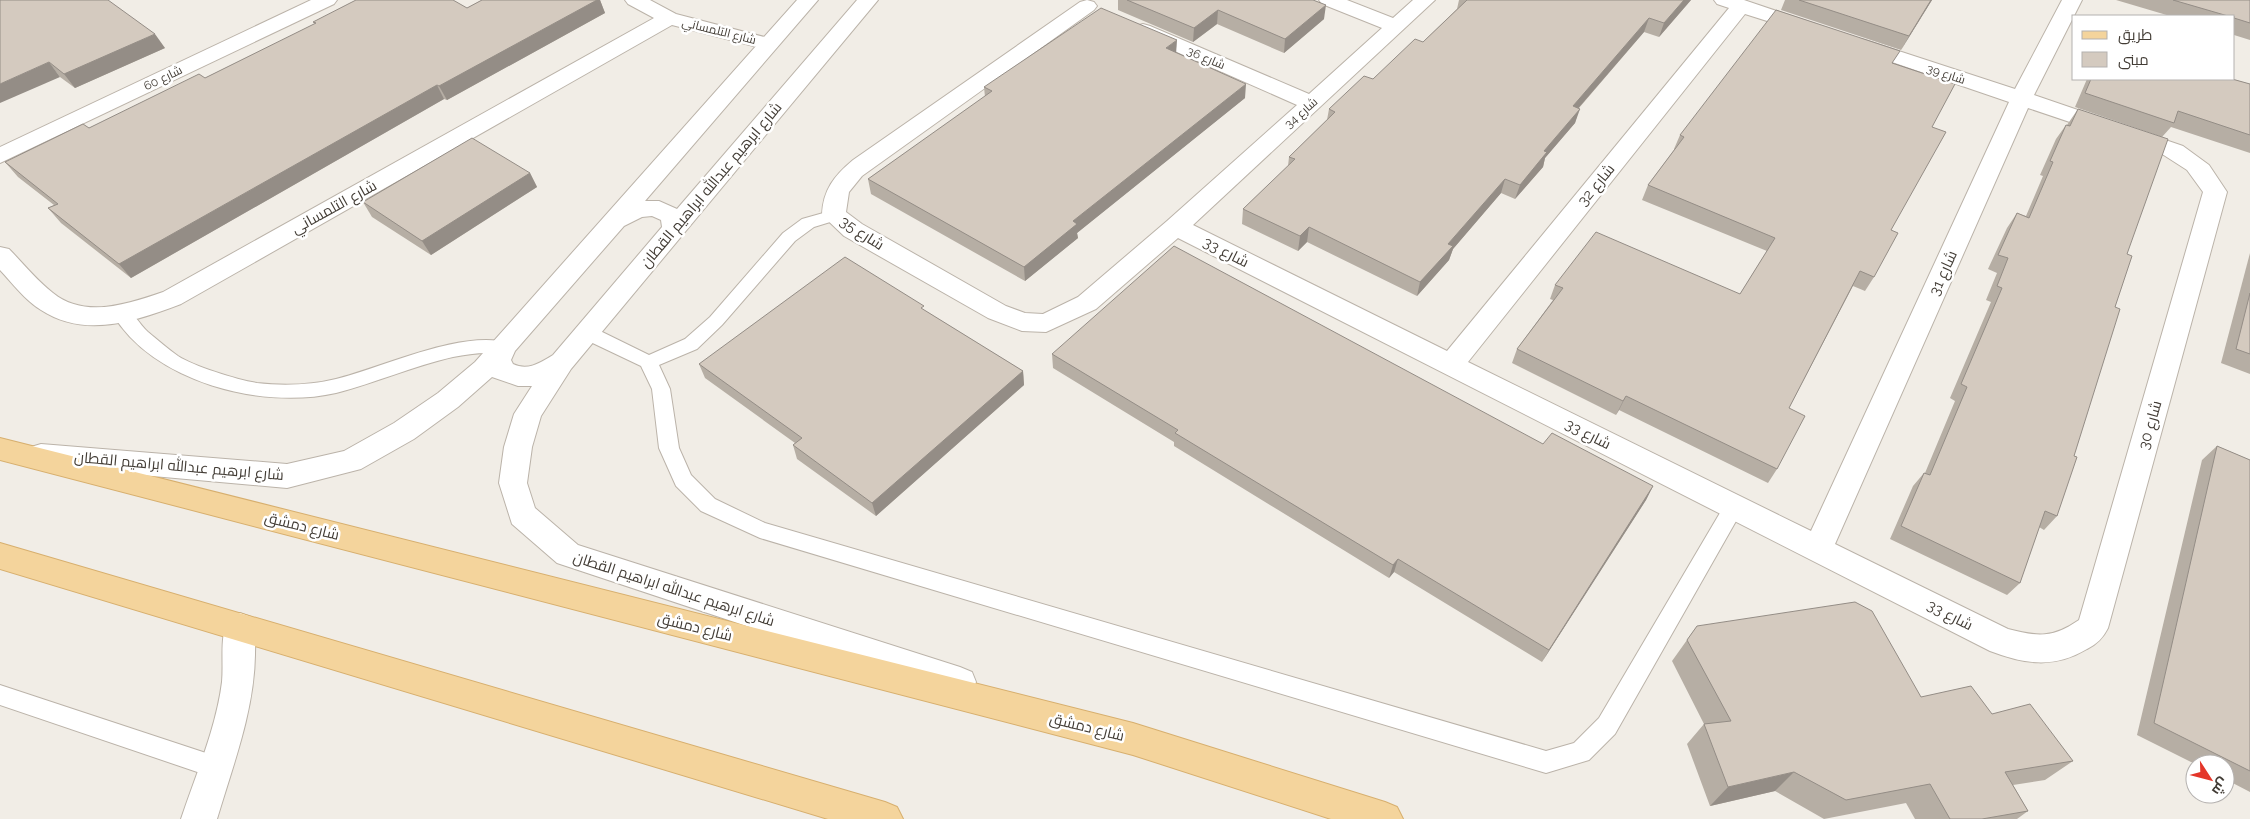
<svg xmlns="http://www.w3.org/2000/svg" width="2250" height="819" font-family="Raleway,Cairo,sans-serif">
<rect width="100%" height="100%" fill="#f1ede6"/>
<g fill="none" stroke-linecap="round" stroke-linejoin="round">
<defs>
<g id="service">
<path d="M 834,210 L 840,211 L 842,215 L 840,219 L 814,227 L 795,241 L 722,325 L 697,349 L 659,365 L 670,389 L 679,448 L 691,475 L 715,499 L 765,523 L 1546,751 L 1574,743 L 1599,718 L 1727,501 L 1734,499 L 1741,501 L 1744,507 L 1615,734 L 1589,760 L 1546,773 L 760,538 L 701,511 L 676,486 L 659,448 L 652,389 L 641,366 L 580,337 L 577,332 L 580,327 L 586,326 L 592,327 L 649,355 L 685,339 L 710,317 L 783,233 L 802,219 Z"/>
<path d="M 121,307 C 133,310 139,324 148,332 C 158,340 168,349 178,356 C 193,366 238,380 257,383 C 282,386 312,385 336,379 C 384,367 463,329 509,343 L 512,348 L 509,353 C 501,355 495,352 487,353 C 476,353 464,355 453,357 C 413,366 375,383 336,393 C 262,410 152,382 112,313 L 115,309 Z"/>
<path d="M 0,685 L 215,756 L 223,759 L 227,767 L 223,775 L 215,778 L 0,705 Z"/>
</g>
<g id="minor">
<path d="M 311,0 L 337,0 L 334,4 L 0,163 L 0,147 Z"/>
<path d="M 625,0 L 650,0 L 676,14 L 776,40 L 779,44 L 776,48 L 769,50 L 672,25 L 181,304 C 136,321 85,339 41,310 C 25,300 13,284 0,270 L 0,247 L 9,249 C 23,263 36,280 53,293 C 85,319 128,304 163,292 L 654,18 L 628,4 Z"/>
<path d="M 1087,0 L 1094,2 L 1097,6 L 1094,10 L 862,176 L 849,192 L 846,212 L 862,224 L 1006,306 L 1025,313 L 1043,314 L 1078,297 L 1167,221 L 1297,105 L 1136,34 L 1133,30 L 1136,26 L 1143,24 L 1150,26 L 1309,94 L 1382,28 L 1322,4 L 1319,0 L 1347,0 L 1393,18 L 1413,0 L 1435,0 L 1193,225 L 1447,351 L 1729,8 L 1717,4 L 1714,0 L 1744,0 L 1815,24 L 1818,28 L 1815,32 L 1808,34 L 1745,14 L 1468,362 L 1811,531 L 2009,102 L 1854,49 L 1851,45 L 1854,41 L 1861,39 L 1868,41 L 2015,89 L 2062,0 L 2082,0 L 2034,95 L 2183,146 L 2209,165 L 2227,192 L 2108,628 C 2103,638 2097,644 2087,649 C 2054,669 2024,664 1990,651 L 1178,238 L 1096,309 L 1046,332 L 1022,331 L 988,318 L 844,236 L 822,215 C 823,190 834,176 853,160 L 1080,2 ZM 2028,108 L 2159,152 L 2187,170 L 2203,192 L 2079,620 C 2053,638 2038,637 2008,629 L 1835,544 Z"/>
<path d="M 240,613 L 251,617 C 257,630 255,641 255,655 C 254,712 233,765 217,819 L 181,819 C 196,774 216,729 222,682 C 224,660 219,637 229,617 Z"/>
</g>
<path id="tertiary" d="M 797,0 L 818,0 L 645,201 L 659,201 L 677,209 L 857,0 L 878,0 L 571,369 L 541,416 L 532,447 L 527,483 L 535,508 L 578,545 L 960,667 L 972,672 L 976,682 L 972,692 L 960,697 L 557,563 L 512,524 L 499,483 L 504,447 L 514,414 L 532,386 L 518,386 L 492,377 L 458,407 L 414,439 L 361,469 L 287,488 L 41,466 L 31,463 L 27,455 L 31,447 L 41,444 L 287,464 L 344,451 L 394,423 L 438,393 L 475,362 ZM 652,216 L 661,220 L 662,227 L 553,355 C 540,363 528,371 513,364 L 511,360 L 515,351 L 624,226 L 642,217 Z"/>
<g id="primary">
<path d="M 0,438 L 1133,723 L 1385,802 L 1397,807 L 1403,819 L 1331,819 L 1133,755 L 0,460 Z"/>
<path d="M 0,543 L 885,802 L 897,807 L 903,819 L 828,819 L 0,569 Z"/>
</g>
</defs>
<use href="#service" stroke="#bbb3a9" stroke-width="2"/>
<use href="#minor" stroke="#bbb3a9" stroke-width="2"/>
<use href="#tertiary" stroke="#bbb3a9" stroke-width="2"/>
<use href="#primary" stroke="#d7af6e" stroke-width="2"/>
<use href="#service" fill="#fff" fill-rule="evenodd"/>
<use href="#minor" fill="#fff" fill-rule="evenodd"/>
<use href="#tertiary" fill="#fff" fill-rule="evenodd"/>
<use href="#primary" fill="#f4d49c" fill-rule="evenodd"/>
</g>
<g fill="#b6aea4">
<path d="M 0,0 L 165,48 L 75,88 L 60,77 Z"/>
<path d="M 482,0 L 600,0 L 605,13 L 447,100 L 444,99 L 131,278 L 61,223 L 48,208 L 54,205 L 18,177 L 5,162 L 89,128 L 205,78 L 315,24 L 313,22 L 467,8 Z"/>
<path d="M 1118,0 L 1313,0 L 1324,19 L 1284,53 L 1217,24 L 1193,42 L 1118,10 Z"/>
<path d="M 1459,0 L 1691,0 L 1659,37 L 1644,32 L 1579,108 L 1575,123 L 1545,158 L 1543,167 L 1515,199 L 1501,193 L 1453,249 L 1449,260 L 1417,296 L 1307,242 L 1298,251 L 1242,224 L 1243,209 L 1288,166 L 1289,157 L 1327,120 L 1329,109 L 1373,79 L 1423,42 L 1457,9 Z"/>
<path d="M 1785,0 L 1932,0 L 1901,50 L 1781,10 Z"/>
<path d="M 2116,0 L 2250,0 L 2250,40 L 2234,35 L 2234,16 L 2170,16 Z"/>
<path d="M 1176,53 L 1245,98 L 1077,233 L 1078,238 L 1025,281 L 871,194 L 868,179 L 985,97 L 984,87 Z"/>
<path d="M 1893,63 L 1932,127 L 1891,230 L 1874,277 L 1865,291 L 1853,286 L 1789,408 L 1777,469 L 1768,483 L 1619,410 L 1616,415 L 1512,363 L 1517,349 L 1553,300 L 1550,299 L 1555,285 L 1740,294 L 1767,251 L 1642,200 L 1648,185 L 1674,150 L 1674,149 L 1680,135 Z"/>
<path d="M 2087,79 L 2232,79 L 2250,84 L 2250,153 L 2171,127 L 2162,137 L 2075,107 Z"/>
<path d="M 2078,109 L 2127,254 L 2115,307 L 2057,516 L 2044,530 L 2039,527 L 2020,583 L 2007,595 L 1890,539 L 1913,486 L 1924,473 L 1925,473 L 1955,401 L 1950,398 L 1991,302 L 1986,300 L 1997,273 L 1988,269 L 2007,228 L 2017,213 L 2026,216 L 2043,176 L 2040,175 L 2056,139 L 2066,125 L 2067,125 Z"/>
<path d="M 530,173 L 537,187 L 431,255 L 372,217 L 363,202 Z"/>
<path d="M 2250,253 L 2250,374 L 2221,363 Z"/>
<path d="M 924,310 L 1023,371 L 1024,385 L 876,516 L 797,459 L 793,445 L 795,443 L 705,378 L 699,364 Z"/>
<path d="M 1052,354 L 1543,444 L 1653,486 L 1646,500 L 1542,662 L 1394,572 L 1389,578 L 1174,446 L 1174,442 L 1053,368 Z"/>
<path d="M 2217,446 L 2250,460 L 2250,792 L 2225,779 L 2225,764 L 2195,764 L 2137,735 L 2202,460 Z"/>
<path d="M 1697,626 L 1921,697 L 1992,714 L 2073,761 L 2045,780 L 2013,785 L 2028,811 L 2017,819 L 1915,819 L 1906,803 L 1824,819 L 1775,791 L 1710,806 L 1687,744 L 1704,724 L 1672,661 Z"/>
</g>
<g fill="#948d86">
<path d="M 597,0 L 600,0 L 605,13 L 447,100 L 439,86 Z"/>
<path d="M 1684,0 L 1691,0 L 1659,37 L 1664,23 Z"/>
<path d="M 1931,0 L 1932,0 L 1901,50 L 1909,36 Z"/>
<path d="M 1326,5 L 1324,19 L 1284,53 L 1285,39 Z"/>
<path d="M 1218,10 L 1217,24 L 1193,42 L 1194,28 Z"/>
<path d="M 1649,18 L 1644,32 L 1568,120 L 1573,106 Z"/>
<path d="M 155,34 L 165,48 L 75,88 L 64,74 Z"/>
<path d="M 1177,40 L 1176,55 L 1166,48 Z"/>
<path d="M 49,62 L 60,77 L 0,103 L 0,84 Z"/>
<path d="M 1246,84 L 1245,98 L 1077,233 L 1078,238 L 1025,281 L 1024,267 L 1073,221 Z"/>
<path d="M 437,85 L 444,99 L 131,278 L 119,264 Z"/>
<path d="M 1580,109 L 1575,123 L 1545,158 L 1543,167 L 1515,199 L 1520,185 L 1544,151 Z"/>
<path d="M 530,173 L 537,187 L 431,255 L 422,241 Z"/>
<path d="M 1505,179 L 1501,193 L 1453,249 L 1449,260 L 1417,296 L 1420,282 L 1448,244 Z"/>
<path d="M 1309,227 L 1307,242 L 1298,251 L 1300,236 Z"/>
<path d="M 1023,371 L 1024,385 L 876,516 L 872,503 Z"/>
<path d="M 1626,396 L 1619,410 L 1616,415 L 1623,401 Z"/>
<path d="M 1653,486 L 1646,500 L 1542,662 L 1549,650 Z"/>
<path d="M 1398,559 L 1394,572 L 1389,578 L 1393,565 Z"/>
<path d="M 1794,772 L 1775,791 L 1710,806 L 1728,787 Z"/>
</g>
<g fill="#d4cabf" stroke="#948d86">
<path d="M 0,0 L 108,0 L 155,34 L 64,74 L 49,62 L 0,84 Z"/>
<path d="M 356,0 L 453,0 L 467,8 L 482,0 L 597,0 L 439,86 L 437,85 L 119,264 L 48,208 L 58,204 L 5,162 L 83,124 L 89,128 L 199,74 L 205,78 L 316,23 L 313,22 Z"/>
<path d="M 1127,0 L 1313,0 L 1326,5 L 1285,39 L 1218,10 L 1194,28 Z"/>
<path d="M 1467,0 L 1684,0 L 1664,23 L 1649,18 L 1573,106 L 1580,109 L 1544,151 L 1547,152 L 1520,185 L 1505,179 L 1448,244 L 1453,246 L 1420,282 L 1309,227 L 1300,236 L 1243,209 L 1295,159 L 1289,157 L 1335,112 L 1329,109 L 1364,76 L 1373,79 L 1415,39 L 1423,42 Z"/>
<path d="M 1799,0 L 1931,0 L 1909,36 Z"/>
<path d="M 2173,0 L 2250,0 L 2250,23 L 2234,18 L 2234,16 L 2228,16 Z"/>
<path d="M 1101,8 L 1177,40 L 1166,48 L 1246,84 L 1073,221 L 1077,224 L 1024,267 L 868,179 L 992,91 L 984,87 Z"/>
<path d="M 1776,10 L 1900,51 L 1892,63 L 1955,84 L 1932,127 L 1946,132 L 1891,230 L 1898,233 L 1874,277 L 1860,271 L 1789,408 L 1805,416 L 1777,469 L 1626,396 L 1623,401 L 1517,349 L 1563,288 L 1555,285 L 1596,232 L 1740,294 L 1775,238 L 1648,185 L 1684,137 L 1680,135 Z"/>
<path d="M 2091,79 L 2232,79 L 2250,84 L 2250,135 L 2178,111 L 2174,123 L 2085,93 Z"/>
<path d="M 2078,109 L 2168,139 L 2127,254 L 2132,256 L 2115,307 L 2120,309 L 2074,456 L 2077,457 L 2057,516 L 2045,511 L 2020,583 L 1901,526 L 1924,473 L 1930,475 L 1967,387 L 1961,384 L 2002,288 L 1997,286 L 2008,258 L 1998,255 L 2017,213 L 2029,218 L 2053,162 L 2050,161 L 2066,125 L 2070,126 Z"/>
<path d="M 472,138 L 530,173 L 422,241 L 363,202 Z"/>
<path d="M 1174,246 L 1543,444 L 1552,433 L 1653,486 L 1549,650 L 1398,559 L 1393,565 L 1175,433 L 1178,430 L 1052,354 Z"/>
<path d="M 845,257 L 924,306 L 921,308 L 1023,371 L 872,503 L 793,445 L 802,438 L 699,364 Z"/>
<path d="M 2250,293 L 2250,354 L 2236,349 Z"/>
<path d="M 2217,446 L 2250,460 L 2250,771 L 2154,723 Z"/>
<path d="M 1855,602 L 1872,611 L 1921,697 L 1971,686 L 1992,714 L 2030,704 L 2073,761 L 2005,772 L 2028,811 L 1982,819 L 1950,819 L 1930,784 L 1846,800 L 1794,772 L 1728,787 L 1704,724 L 1731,721 L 1687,640 L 1697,626 Z"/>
</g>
<g text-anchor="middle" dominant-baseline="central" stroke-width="5" stroke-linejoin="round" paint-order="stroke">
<g font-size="12" fill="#433d36" stroke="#fff">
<text transform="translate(719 31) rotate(14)">شارع التلمساني</text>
<text transform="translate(1206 58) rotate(23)">شارع 36</text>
<text transform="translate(1946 74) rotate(18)">شارع 39</text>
<text transform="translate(163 78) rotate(-26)">شارع 60</text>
<text transform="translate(1301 113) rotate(-42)">شارع 34</text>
</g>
<g font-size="15" fill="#433d36" stroke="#fff">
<text transform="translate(711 185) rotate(-50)">شارع ابرهيم عبدالله ابراهيم القطان</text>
<text transform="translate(1596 185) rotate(-51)">شارع 32</text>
<text transform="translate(334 207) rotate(-29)">شارع التلمساني</text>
<text transform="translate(862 233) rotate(33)">شارع 35</text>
<text transform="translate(1226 252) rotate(27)">شارع 33</text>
<text transform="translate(1943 273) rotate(-66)">شارع 31</text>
<text transform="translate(2150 425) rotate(-74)">شارع 30</text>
<text transform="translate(1588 434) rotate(27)">شارع 33</text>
<text transform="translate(179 466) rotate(5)">شارع ابرهيم عبدالله ابراهيم القطان</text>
<text transform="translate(302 526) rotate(14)">شارع دمشق</text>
<text transform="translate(674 589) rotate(18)">شارع ابرهيم عبدالله ابراهيم القطان</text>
<text transform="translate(1950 615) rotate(27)">شارع 33</text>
<text transform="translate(695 627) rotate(14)">شارع دمشق</text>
<text transform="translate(1087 727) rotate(14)">شارع دمشق</text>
</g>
</g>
<rect x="2072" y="15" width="162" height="65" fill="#ffffff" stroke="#b4b1af"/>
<rect x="2082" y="31" width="25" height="8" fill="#f4d49c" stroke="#b4b1af"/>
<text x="2118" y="40" font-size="15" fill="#433d36">طريق</text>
<rect x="2082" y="52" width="25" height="15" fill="#d4cabf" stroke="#b4b1af"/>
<text x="2118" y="65" font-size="15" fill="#433d36">مبنى</text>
<g transform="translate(2210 779) rotate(126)"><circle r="24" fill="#ffffff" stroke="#b4b1af"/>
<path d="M0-4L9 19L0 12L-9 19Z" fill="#e43629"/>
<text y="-8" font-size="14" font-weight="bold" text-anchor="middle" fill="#433d36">ش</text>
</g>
</svg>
